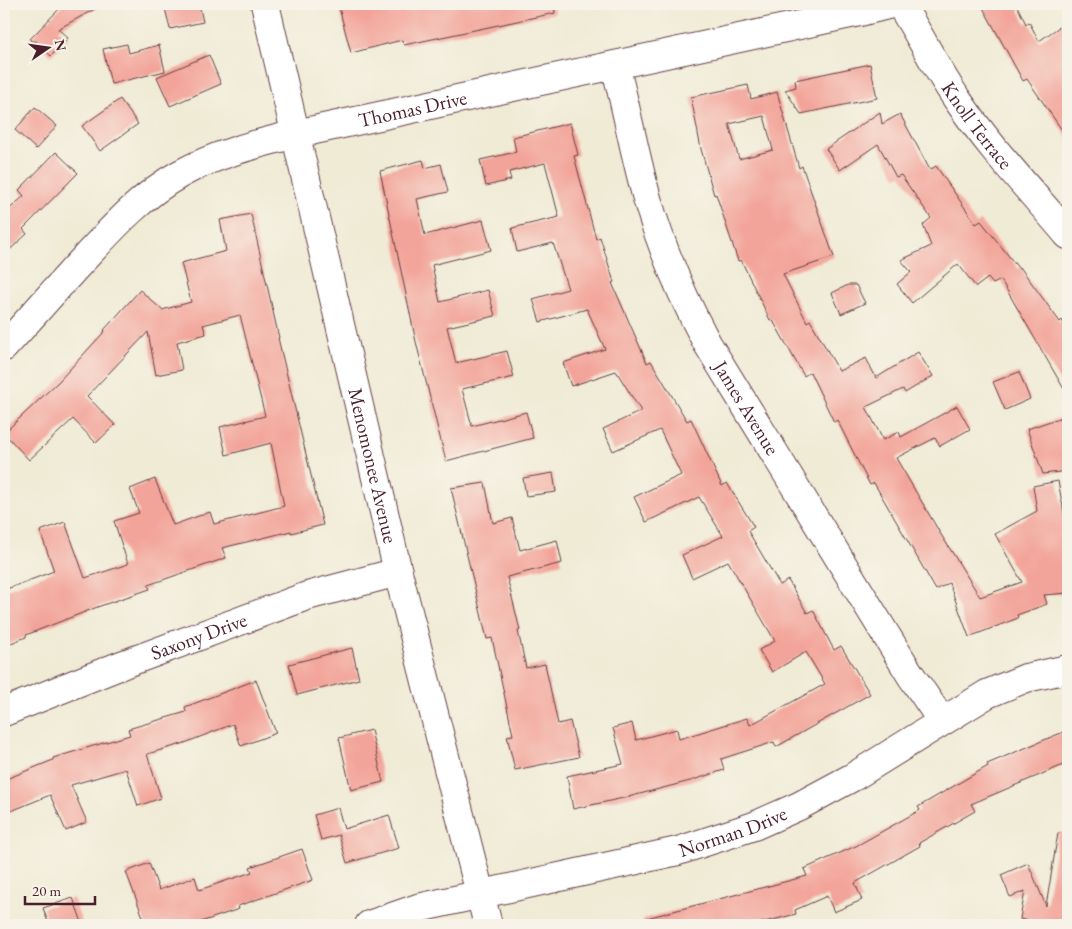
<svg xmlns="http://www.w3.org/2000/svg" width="1072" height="929" font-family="'EB Garamond',serif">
<rect width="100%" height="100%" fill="#f7f3e8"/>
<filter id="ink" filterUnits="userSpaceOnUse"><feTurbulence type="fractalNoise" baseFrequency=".02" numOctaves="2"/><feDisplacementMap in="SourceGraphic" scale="10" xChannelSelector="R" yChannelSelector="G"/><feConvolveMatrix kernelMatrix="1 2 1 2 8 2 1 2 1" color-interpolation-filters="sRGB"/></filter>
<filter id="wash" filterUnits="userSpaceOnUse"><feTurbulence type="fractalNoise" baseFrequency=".0096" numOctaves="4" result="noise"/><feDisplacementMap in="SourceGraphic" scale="20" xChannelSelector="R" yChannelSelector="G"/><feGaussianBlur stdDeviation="1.12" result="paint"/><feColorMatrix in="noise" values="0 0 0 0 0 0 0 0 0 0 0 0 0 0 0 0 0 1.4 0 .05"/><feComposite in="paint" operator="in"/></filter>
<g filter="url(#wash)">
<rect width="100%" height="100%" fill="#f0ebd5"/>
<g id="blocks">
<g fill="#f3a49a" fill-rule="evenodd">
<path d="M 64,4 L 104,4 L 58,29 L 68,38 L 51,56 L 36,41 L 32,42 L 30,39 Z"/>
<path d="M 164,4 L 199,4 L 203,22 L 170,29 Z"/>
<path d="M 338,4 L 554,4 L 555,13 L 404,45 L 402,40 L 351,53 Z"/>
<path d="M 981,4 L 1016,4 L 1026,24 L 1029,22 L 1039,41 L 1068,21 L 1068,139 L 1027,79 L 1023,81 Z"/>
<path d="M 127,44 L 129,53 L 159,45 L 165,71 L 111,84 L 103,49 Z"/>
<path d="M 209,55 L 221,84 L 170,106 L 157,77 Z"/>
<path d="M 870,64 L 877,98 L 801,114 L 785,90 L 796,87 L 795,80 Z"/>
<path d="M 748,85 L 751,99 L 777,92 L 799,168 L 802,166 L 834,257 L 783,274 L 807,322 L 810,320 L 839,371 L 866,358 L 876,378 L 918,352 L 933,376 L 905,393 L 903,389 L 866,407 L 883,440 L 899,432 L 901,437 L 957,406 L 970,429 L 940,446 L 935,438 L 896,458 L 940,533 L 980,597 L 1022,582 L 995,534 L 1037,511 L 1033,486 L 1058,481 L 1068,534 L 1068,593 L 1044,595 L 1047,604 L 1017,615 L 1018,618 L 969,637 L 949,583 L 936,590 L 874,483 L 870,485 L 837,420 L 834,422 L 810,372 L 804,376 L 772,319 L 770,320 L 741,260 L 738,261 L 716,194 L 714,195 L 701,149 L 691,97 ZM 764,116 L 773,150 L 739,159 L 729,124 Z"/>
<path d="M 120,99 L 138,124 L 100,151 L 82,126 Z"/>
<path d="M 35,107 L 57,126 L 36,149 L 15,130 Z"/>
<path d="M 880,112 L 882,124 L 900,114 L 930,170 L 936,166 L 976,224 L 981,221 L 1019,269 L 1020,267 L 1060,322 L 1062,320 L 1068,332 L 1068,396 L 1001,280 L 993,284 L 988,278 L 976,287 L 958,264 L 912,303 L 897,284 L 911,272 L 901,260 L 931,246 L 923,225 L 931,218 L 901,175 L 896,177 L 878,144 L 840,170 L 826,149 Z"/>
<path d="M 570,123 L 578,155 L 574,156 L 596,239 L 600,237 L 614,282 L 612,283 L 647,363 L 651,361 L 687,421 L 691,419 L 722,486 L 727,483 L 754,527 L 748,531 L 780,585 L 788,580 L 807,613 L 813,610 L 834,650 L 841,646 L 870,694 L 776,747 L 774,742 L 721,759 L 724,770 L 690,781 L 628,797 L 573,809 L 567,776 L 623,764 L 613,728 L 632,723 L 636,740 L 677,729 L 679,739 L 747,718 L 750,725 L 825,684 L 806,652 L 772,672 L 759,650 L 775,641 L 728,561 L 692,578 L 682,555 L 723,536 L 699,497 L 646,522 L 634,497 L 681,475 L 660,430 L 613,451 L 603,429 L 641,411 L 616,371 L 571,386 L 563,363 L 605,349 L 587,309 L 540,322 L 533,299 L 568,289 L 553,243 L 517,252 L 512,228 L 559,217 L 545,163 L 509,172 L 511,180 L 486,186 L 480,160 L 516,152 L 513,137 Z"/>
<path d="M 56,152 L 78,173 L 23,229 L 27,234 L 4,255 L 4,207 L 7,211 L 24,196 L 19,190 Z"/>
<path d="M 423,160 L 425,168 L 441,164 L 448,192 L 417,199 L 425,235 L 483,220 L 491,250 L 432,265 L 440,302 L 488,290 L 495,316 L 447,327 L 456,363 L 507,351 L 514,377 L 462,389 L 472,426 L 526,412 L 533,438 L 446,461 L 416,342 L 380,171 Z"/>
<path d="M 251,214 L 279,338 L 278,338 L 323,525 L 291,533 L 291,531 L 222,548 L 226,558 L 148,585 L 150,589 L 100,606 L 26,635 L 26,637 L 4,646 L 4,590 L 54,571 L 40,531 L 65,522 L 85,578 L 128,564 L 114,521 L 139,513 L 130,489 L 155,479 L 173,525 L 210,512 L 214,524 L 284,506 L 271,443 L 226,455 L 220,427 L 265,416 L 240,315 L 203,325 L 206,334 L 177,342 L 182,370 L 156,375 L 148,332 L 87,396 L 115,425 L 96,443 L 73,419 L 29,460 L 4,433 L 59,381 L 105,331 L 104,330 L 140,290 L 162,310 L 191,302 L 181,263 L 226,251 L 220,220 Z"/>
<path d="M 848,285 L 856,285 L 865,303 L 841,314 L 832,293 Z"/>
<path d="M 1019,372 L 1030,399 L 1005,410 L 993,382 Z"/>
<path d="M 1068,415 L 1068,471 L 1043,474 L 1027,429 Z"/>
<path d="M 553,473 L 556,492 L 526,496 L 523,478 Z"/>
<path d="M 485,483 L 493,523 L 512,518 L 520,550 L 557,540 L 562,563 L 507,577 L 520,630 L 518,631 L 526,668 L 545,664 L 558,724 L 570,721 L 579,757 L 515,770 L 507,736 L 513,735 L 492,638 L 487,639 L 451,488 Z"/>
<path d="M 352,648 L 359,679 L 297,695 L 289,664 Z"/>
<path d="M 256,680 L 276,733 L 241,746 L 233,724 L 182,744 L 147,754 L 161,798 L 138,806 L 126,769 L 71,785 L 87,822 L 66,831 L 50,795 L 4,814 L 4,780 L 53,760 L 53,758 L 130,735 L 128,729 L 186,712 L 185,707 Z"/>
<path d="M 371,730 L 383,782 L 351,790 L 339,738 Z"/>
<path d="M 1068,730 L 1068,763 L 971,804 L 975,811 L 919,843 L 920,846 L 855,883 L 862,900 L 834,912 L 827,896 L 795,910 L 796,914 L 753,925 L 644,925 L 643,919 L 807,876 L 804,869 L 858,845 L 920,810 L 918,807 L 988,766 L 987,764 Z"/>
<path d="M 338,808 L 344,829 L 389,815 L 399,848 L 347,863 L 339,835 L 321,840 L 314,815 Z"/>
<path d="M 1058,833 L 1068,834 L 1068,925 L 1042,925 L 1043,924 L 1020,919 L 1025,891 L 1010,897 L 1001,875 L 1028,863 L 1046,906 Z"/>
<path d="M 302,849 L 313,880 L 238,906 L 239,909 L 192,925 L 146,925 L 126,872 L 149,863 L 159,890 L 195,877 L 199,890 L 252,872 L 250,867 Z"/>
<path d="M 73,898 L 83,925 L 49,925 L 43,908 Z"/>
</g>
</g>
</g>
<g filter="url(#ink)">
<use href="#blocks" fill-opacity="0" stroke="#633e44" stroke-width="1"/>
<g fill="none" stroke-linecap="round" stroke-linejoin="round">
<defs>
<g id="minor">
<path id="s1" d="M 265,4 L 398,572 L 488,925"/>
<path id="s2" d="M 900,4 C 921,36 937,71 959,102 C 991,149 1031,191 1068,235"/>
<path id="s3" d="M 615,65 C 627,110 635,157 648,202 C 663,252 683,298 707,343 L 910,674 L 942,721"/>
<path id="s4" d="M 4,347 C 29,320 53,292 78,265 C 109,232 140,196 180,174 C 216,154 256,144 296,134 L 864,11 L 892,4"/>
<path id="s5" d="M 4,712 L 124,664 L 307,596 L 398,572"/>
<path id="s6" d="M 369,925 L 418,908 L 678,851 L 754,826 L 799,806 L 853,777 L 987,694 L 1026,678 L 1068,669"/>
</g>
</defs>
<use href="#minor" stroke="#633e44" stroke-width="30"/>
<use href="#minor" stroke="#fff" stroke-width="28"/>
</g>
</g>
<g text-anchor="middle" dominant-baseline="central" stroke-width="4.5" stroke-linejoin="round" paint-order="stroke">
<g font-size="20" fill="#4a1f2b" stroke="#f7f3e8">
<text stroke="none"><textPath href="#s4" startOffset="490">Thomas Drive</textPath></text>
<text stroke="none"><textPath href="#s2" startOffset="144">Knoll Terrace</textPath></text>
<text stroke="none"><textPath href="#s3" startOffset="370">James Avenue</textPath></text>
<text stroke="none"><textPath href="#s1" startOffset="474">Menomonee Avenue</textPath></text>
<text stroke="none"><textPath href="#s5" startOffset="209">Saxony Drive</textPath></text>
<text stroke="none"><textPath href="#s6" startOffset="376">Norman Drive</textPath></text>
</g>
</g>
<rect width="1072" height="929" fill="none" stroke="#f7f3e8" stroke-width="20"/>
<g transform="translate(48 48) rotate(77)" stroke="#f7f3e8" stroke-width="4" paint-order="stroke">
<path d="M0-4L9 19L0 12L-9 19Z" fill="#4a1f2b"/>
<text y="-8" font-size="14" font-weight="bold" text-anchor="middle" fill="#4a1f2b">N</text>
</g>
<path d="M25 896v8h70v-8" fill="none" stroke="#4a1f2b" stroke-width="2.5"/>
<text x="32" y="896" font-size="15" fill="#4a1f2b" stroke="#f7f3e8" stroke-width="4" paint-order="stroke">20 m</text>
</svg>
